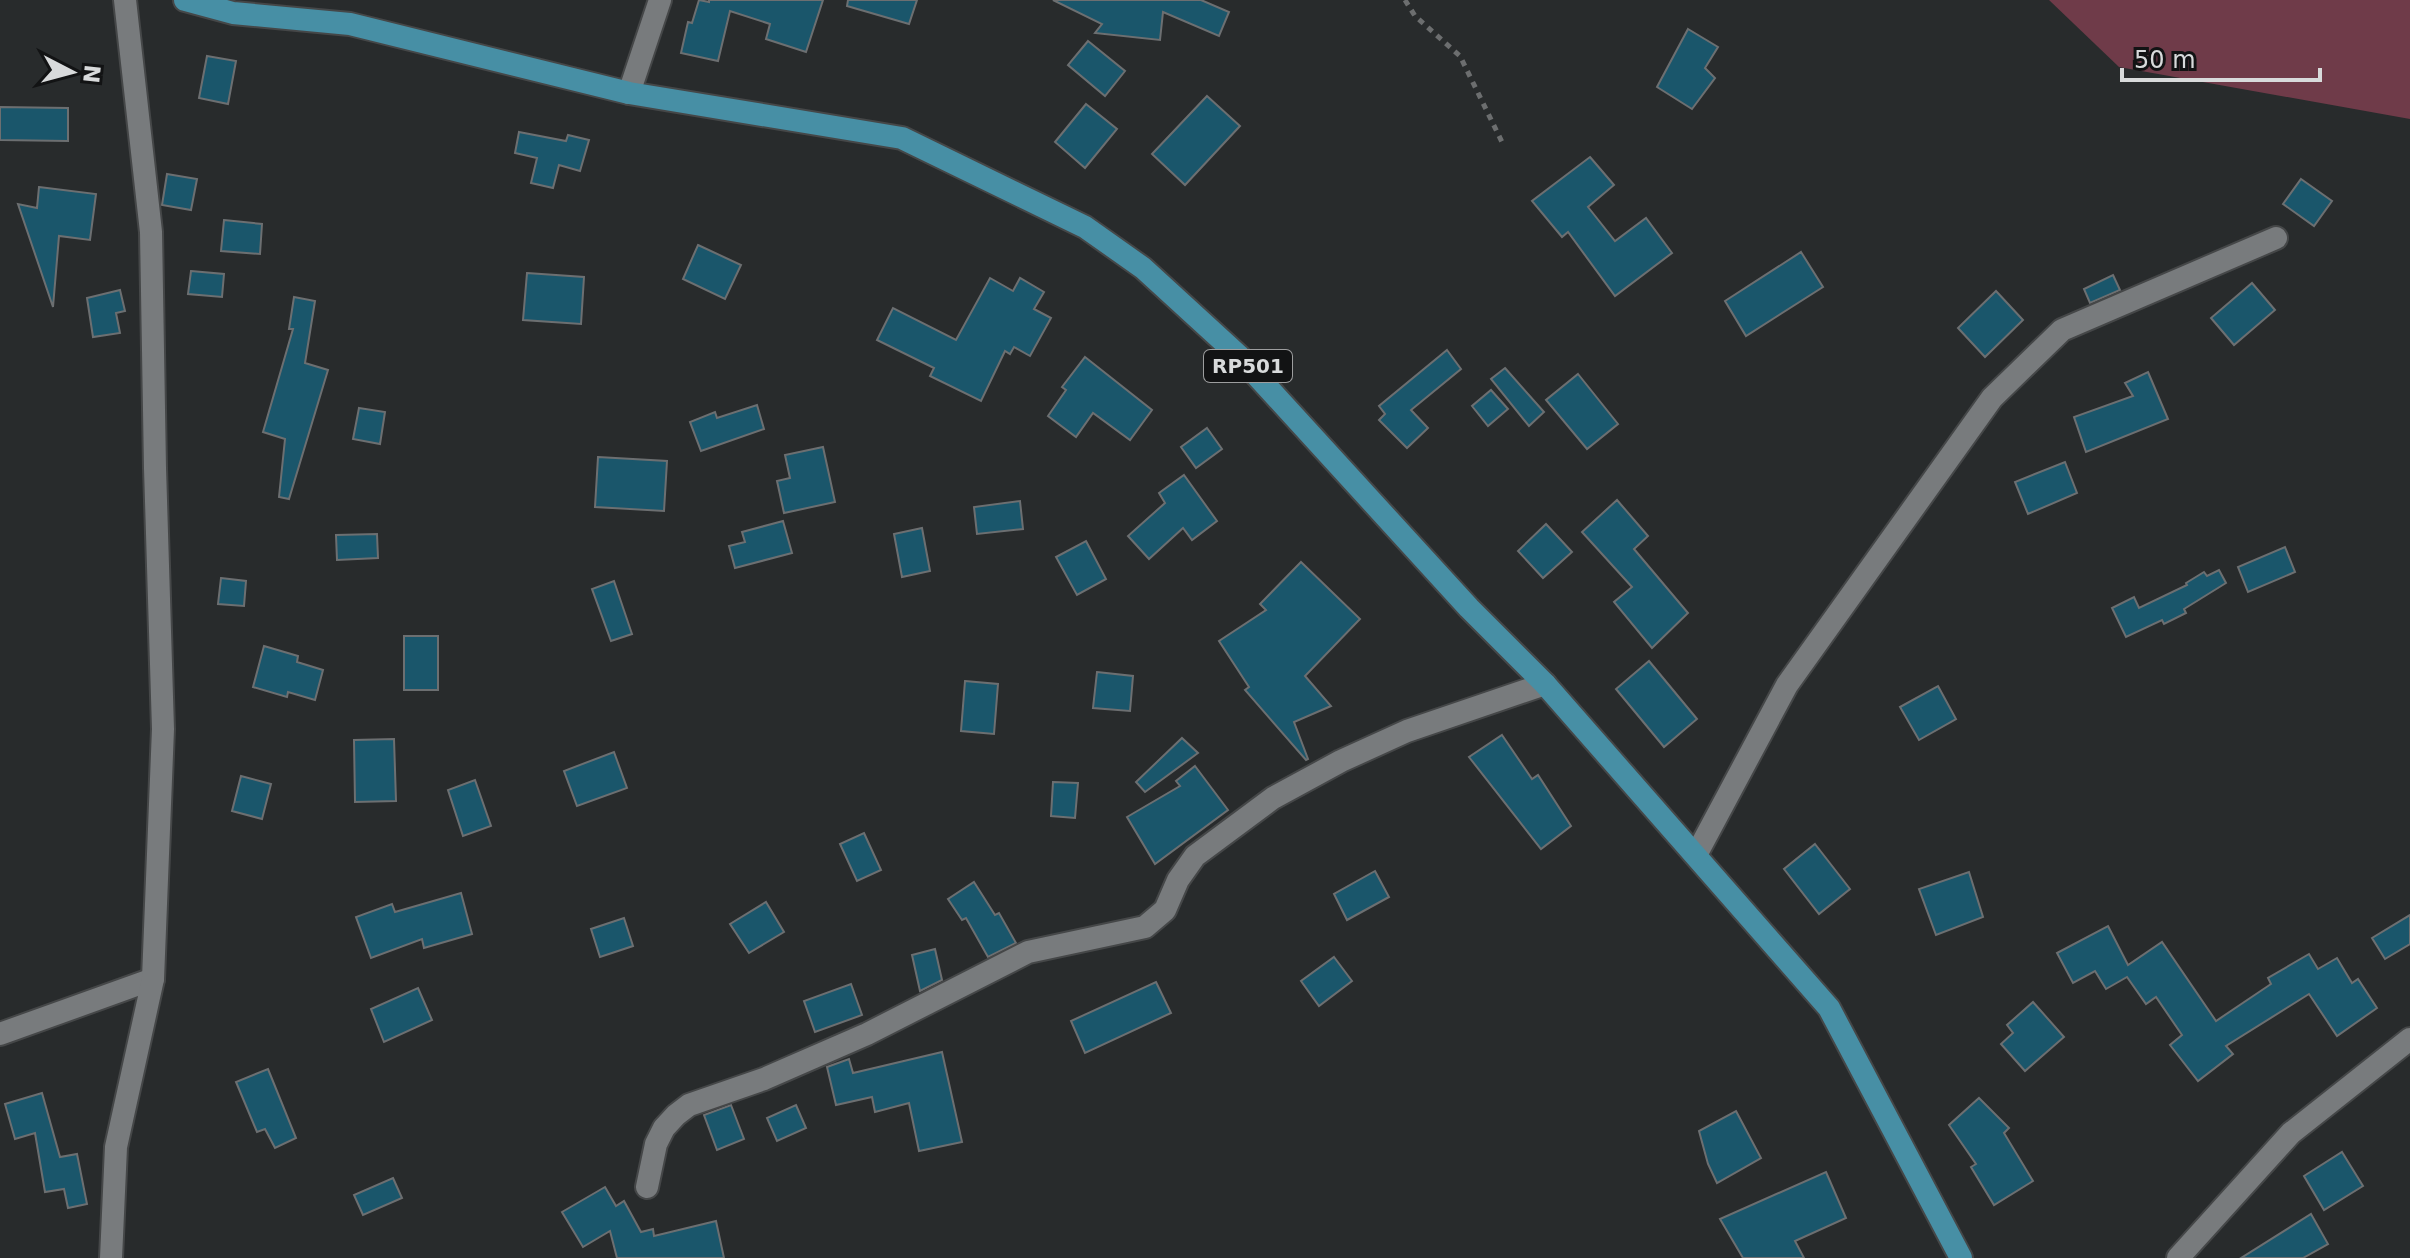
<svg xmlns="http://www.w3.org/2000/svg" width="2410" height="1258" font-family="'DejaVu Sans',sans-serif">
<rect width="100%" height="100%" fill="#282b2c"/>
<path fill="#6f3b49" d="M 2049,0 L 2410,0 L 2410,119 L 2119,67 Z"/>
<g fill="#1a566b" stroke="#6c6f71" stroke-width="2">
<path d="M 699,0 L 709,2 L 709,0 L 823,0 L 806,52 L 766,39 L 770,24 L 730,11 L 718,61 L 681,53 L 688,22 L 692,23 Z"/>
<path d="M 848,0 L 917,0 L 909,24 L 847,6 Z"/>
<path d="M 1053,0 L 1201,0 L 1229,12 L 1219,36 L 1163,12 L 1160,40 L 1095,33 L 1102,24 Z"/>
<path d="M 1688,29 L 1718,47 L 1705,68 L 1715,78 L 1692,109 L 1657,87 Z"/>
<path d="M 1088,41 L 1125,71 L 1105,96 L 1068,65 Z"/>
<path d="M 207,56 L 236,61 L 228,104 L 199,98 Z"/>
<path d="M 1207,96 L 1240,126 L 1185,185 L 1152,154 Z"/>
<path d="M 1086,104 L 1117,129 L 1085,168 L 1055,142 Z"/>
<path d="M 0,107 L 68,108 L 68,141 L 0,140 Z"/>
<path d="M 519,132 L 566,141 L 568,135 L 589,140 L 580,171 L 559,165 L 553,188 L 531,183 L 537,158 L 515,153 Z"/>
<path d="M 1590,157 L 1614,185 L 1588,207 L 1615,241 L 1646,218 L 1672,253 L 1615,296 L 1568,232 L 1562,237 L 1532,201 Z"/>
<path d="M 167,174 L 197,179 L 191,210 L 162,205 Z"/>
<path d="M 2301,179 L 2332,201 L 2314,226 L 2283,204 Z"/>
<path d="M 39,187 L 96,194 L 90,240 L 59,236 L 53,307 L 18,204 L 37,208 Z"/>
<path d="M 224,220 L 262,224 L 260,254 L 221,251 Z"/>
<path d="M 698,245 L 741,265 L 725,299 L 683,279 Z"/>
<path d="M 1801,252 L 1823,287 L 1746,336 L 1725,301 Z"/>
<path d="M 191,271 L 224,274 L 222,297 L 188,294 Z"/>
<path d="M 527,273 L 584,277 L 581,324 L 523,320 Z"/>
<path d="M 2113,275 L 2120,290 L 2090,303 L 2084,289 Z"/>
<path d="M 990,278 L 1013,291 L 1020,278 L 1044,292 L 1034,309 L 1051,318 L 1030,356 L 1014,347 L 1010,354 L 1005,351 L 981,401 L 930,376 L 934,368 L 877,340 L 893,308 L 956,340 Z"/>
<path d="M 2252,283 L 2275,310 L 2234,345 L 2211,318 Z"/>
<path d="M 120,290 L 125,311 L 116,313 L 120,333 L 93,337 L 87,298 Z"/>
<path d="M 1996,291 L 2023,320 L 1985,357 L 1958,328 Z"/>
<path d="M 294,297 L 315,301 L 305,363 L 328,370 L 289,499 L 279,497 L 285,439 L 263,432 L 293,329 L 289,329 Z"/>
<path d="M 1447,350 L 1461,369 L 1411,410 L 1428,428 L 1407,448 L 1379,420 L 1385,414 L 1379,406 Z"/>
<path d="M 1085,357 L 1152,410 L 1130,440 L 1093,413 L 1076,437 L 1048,416 L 1066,390 L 1062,387 Z"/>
<path d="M 1505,368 L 1544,412 L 1529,426 L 1491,379 Z"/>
<path d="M 2148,372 L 2168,419 L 2086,452 L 2074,417 L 2133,396 L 2125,383 Z"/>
<path d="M 1578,374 L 1618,424 L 1587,449 L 1546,400 Z"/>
<path d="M 1491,390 L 1508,409 L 1488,426 L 1472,406 Z"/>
<path d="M 757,405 L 764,429 L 701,451 L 690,422 L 715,412 L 717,418 Z"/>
<path d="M 359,408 L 385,412 L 380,444 L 353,439 Z"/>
<path d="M 1207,428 L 1222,449 L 1196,468 L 1181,447 Z"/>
<path d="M 823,447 L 835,502 L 784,513 L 777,481 L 790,478 L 785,455 Z"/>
<path d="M 598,457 L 667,461 L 664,511 L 595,507 Z"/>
<path d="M 2065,462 L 2077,493 L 2028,514 L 2015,482 Z"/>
<path d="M 1184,475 L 1217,521 L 1192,540 L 1183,528 L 1149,559 L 1128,536 L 1165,503 L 1159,493 Z"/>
<path d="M 1617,500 L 1648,536 L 1634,549 L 1688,613 L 1652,648 L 1614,602 L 1632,587 L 1582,532 Z"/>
<path d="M 1020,501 L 1023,529 L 977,534 L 974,507 Z"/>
<path d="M 783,521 L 792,553 L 735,568 L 729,546 L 745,542 L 742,532 Z"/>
<path d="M 1546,524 L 1572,552 L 1543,578 L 1518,551 Z"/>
<path d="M 922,528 L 930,571 L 902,577 L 894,534 Z"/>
<path d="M 377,534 L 378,558 L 337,560 L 336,535 Z"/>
<path d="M 1086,541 L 1106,579 L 1077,595 L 1056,557 Z"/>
<path d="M 2285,547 L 2295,572 L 2248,592 L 2238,567 Z"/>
<path d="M 1301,562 L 1360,619 L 1305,676 L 1331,706 L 1294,722 L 1308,759 L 1306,760 L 1245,690 L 1249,687 L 1219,641 L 1266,610 L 1260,604 Z"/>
<path d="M 2219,570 L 2226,583 L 2184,609 L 2186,613 L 2164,624 L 2162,620 L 2126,637 L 2112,608 L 2134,597 L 2139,608 L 2187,585 L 2186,583 L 2204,572 L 2207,576 Z"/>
<path d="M 221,578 L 246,581 L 244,606 L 218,604 Z"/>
<path d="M 614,581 L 632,634 L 611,641 L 592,589 Z"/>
<rect x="404" y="636" width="34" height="54"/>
<path d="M 264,646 L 298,656 L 297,662 L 323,670 L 315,700 L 288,692 L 287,697 L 253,687 Z"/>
<path d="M 1649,661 L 1697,719 L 1664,747 L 1616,689 Z"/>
<path d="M 1097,672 L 1133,676 L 1130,711 L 1093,708 Z"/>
<path d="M 965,681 L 998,684 L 994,734 L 961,731 Z"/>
<path d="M 1938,686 L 1956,719 L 1919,740 L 1900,707 Z"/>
<path d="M 1502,735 L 1532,779 L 1538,775 L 1571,826 L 1541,849 L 1469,757 Z"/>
<path d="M 1182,738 L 1198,753 L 1145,792 L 1136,782 Z"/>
<path d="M 394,739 L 396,801 L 355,802 L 354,740 Z"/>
<path d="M 614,752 L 627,788 L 577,806 L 564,771 Z"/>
<path d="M 1195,766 L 1228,810 L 1155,864 L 1127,817 L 1180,786 L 1176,781 Z"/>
<path d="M 241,776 L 271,784 L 262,819 L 232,811 Z"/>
<path d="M 475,780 L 491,826 L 463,836 L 448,790 Z"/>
<path d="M 1053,782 L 1078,783 L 1075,818 L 1051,816 Z"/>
<path d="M 864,833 L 881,870 L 857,881 L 840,844 Z"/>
<path d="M 1815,844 L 1850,889 L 1819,914 L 1784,869 Z"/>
<path d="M 1375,871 L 1389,897 L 1347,920 L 1334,894 Z"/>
<path d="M 1969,872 L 1983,917 L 1936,935 L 1919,889 Z"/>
<path d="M 974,882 L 995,915 L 999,913 L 1016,943 L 988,957 L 966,918 L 962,920 L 948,899 Z"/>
<path d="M 461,893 L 472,934 L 424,948 L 422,939 L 371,958 L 356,917 L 392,904 L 395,912 Z"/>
<path d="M 766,902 L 784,932 L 749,953 L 730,924 Z"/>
<path d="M 2410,915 L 2410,944 L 2385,959 L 2372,938 Z"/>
<path d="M 624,918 L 633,946 L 600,957 L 591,929 Z"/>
<path d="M 2108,926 L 2128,965 L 2162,942 L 2216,1021 L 2271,984 L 2268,978 L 2309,954 L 2318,969 L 2337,958 L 2352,983 L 2358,979 L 2377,1008 L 2337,1036 L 2309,994 L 2226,1046 L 2233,1054 L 2198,1081 L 2170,1045 L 2182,1035 L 2156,997 L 2146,1004 L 2127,977 L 2106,989 L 2095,971 L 2073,983 L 2057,953 Z"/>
<path d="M 935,949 L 942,980 L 920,991 L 912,955 Z"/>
<path d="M 1334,957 L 1352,981 L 1319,1006 L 1301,981 Z"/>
<path d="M 1156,982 L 1171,1013 L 1085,1053 L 1071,1021 Z"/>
<path d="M 851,984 L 862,1015 L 815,1032 L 804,1001 Z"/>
<path d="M 418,988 L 432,1020 L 384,1042 L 371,1009 Z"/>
<path d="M 2033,1002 L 2064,1037 L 2025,1071 L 2001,1044 L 2013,1033 L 2007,1025 Z"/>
<path d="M 942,1052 L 962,1142 L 919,1151 L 909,1103 L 875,1112 L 872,1097 L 836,1105 L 827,1067 L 849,1059 L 853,1073 Z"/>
<path d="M 268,1069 L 296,1138 L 275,1148 L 265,1129 L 257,1132 L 236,1082 Z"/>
<path d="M 42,1093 L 60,1157 L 77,1154 L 87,1204 L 68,1208 L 64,1189 L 45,1192 L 35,1133 L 15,1139 L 5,1104 Z"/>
<path d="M 1979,1098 L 2009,1128 L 2004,1133 L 2033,1181 L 1994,1205 L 1971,1167 L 1976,1164 L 1949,1125 Z"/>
<path d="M 731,1105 L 744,1139 L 717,1150 L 704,1115 Z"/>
<path d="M 796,1105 L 806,1128 L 777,1141 L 767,1118 Z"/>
<path d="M 1736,1111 L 1761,1158 L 1717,1183 L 1708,1164 L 1699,1131 Z"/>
<path d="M 2342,1152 L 2363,1186 L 2324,1210 L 2304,1176 Z"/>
<path d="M 1826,1172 L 1846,1218 L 1795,1241 L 1804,1258 L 1743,1258 L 1720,1219 Z"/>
<path d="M 393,1178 L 402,1198 L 363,1215 L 354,1195 Z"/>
<path d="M 605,1187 L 616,1206 L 624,1201 L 641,1232 L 653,1229 L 654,1236 L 716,1221 L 724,1258 L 617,1258 L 610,1231 L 583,1247 L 562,1212 Z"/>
<path d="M 2311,1214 L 2328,1244 L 2303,1258 L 2241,1258 Z"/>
</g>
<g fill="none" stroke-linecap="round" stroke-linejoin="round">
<defs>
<g id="minor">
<path d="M 629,93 L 660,0"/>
<path d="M 1696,855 L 1787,685 L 1992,398 L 2062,330 L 2276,238"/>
<path d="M 0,1034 L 153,979"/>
<path d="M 647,1187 L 656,1144 L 664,1128 L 676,1115 L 689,1105 L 764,1079 L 867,1034 L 1028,952 L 1145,927 L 1165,910 L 1178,880 L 1195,856 L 1273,798 L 1341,761 L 1407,731 L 1545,684"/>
<path d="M 111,1258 L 116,1147 L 153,979 L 163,729 L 155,468 L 151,232 L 125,0"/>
<path d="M 2178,1258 L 2291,1133 L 2410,1039"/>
</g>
<path id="primary" d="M 185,0 L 233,13 L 350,24 L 629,93 L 902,138 L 1085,227 L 1143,268 L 1238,355 L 1469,608 L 1545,684 L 1829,1008 L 1961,1258"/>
</defs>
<use href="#minor" stroke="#454748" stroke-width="26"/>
<use href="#primary" stroke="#454748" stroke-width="26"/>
<path stroke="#6c6e6f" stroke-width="5" stroke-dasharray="6 6" stroke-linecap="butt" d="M 1405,0 L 1415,16 L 1460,56 L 1502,142"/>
<use href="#minor" stroke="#787b7d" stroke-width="22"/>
<use href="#primary" stroke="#478fa5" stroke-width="22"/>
</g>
<g text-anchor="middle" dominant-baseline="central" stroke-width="6" stroke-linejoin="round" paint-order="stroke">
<rect fill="#121314" stroke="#9d9e9f" stroke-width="2" x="1204" y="350" width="88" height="32" rx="6"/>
<g font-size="20" font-weight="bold" fill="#d8dadb">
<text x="1248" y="366">RP501</text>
</g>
</g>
<g transform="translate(72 72) rotate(96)" stroke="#121314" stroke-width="6" paint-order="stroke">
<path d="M0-6L14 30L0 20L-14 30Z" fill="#d8dadb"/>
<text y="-12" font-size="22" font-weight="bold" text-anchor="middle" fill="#d8dadb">N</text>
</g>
<path d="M2122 68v12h198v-12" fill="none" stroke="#d8dadb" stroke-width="4"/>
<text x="2134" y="68" font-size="24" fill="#d8dadb" stroke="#121314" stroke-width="6" paint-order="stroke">50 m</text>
</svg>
